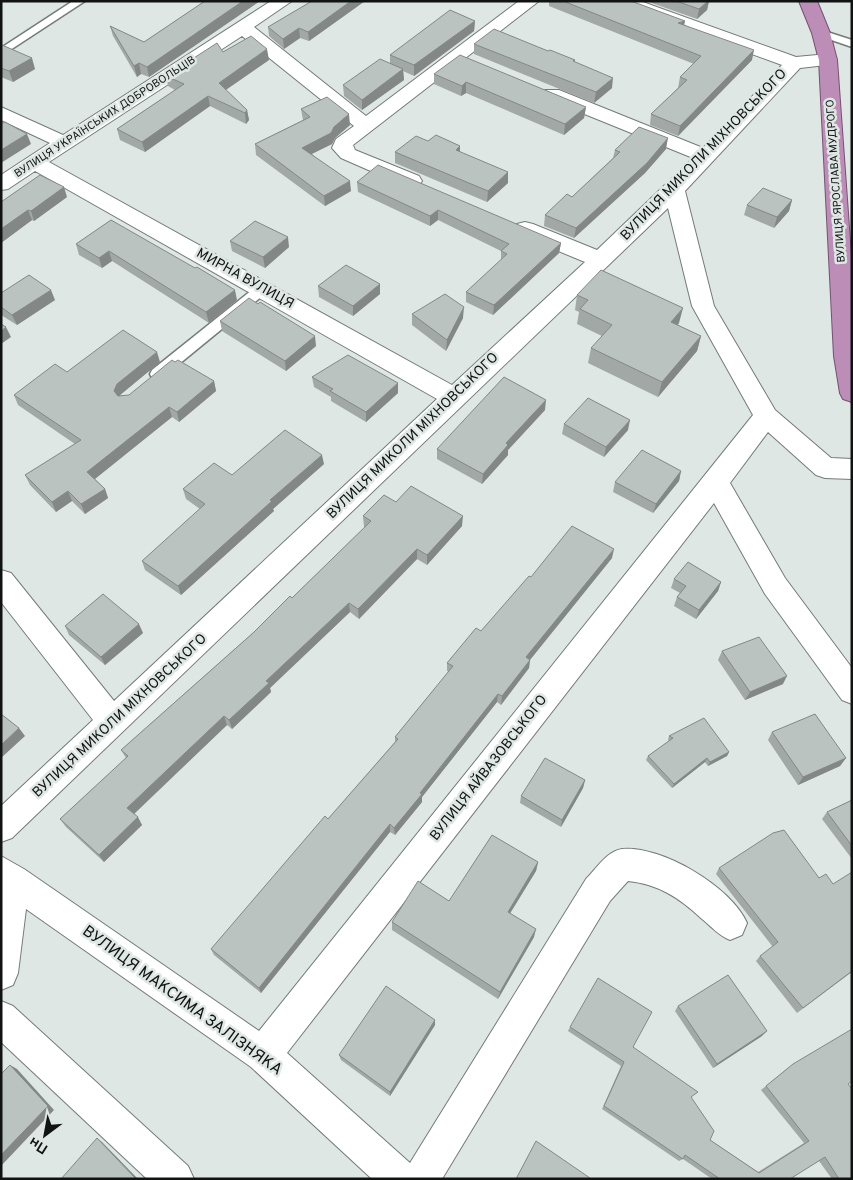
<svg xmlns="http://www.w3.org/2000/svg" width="853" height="1180" font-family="Overpass,sans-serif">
<rect width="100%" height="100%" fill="#dfe7e5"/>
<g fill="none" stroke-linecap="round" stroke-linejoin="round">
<defs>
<g id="service">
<path d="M 73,1 L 85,1 L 1,56 L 1,48 Z"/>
<path d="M 821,30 L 852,40 L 852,47 L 817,35 L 816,33 Z"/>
<path d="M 262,285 L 269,289 L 267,292 L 162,378 L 152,378 L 150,374 L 152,370 L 257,286 Z"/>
</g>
<g id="minor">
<path d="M 271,1 L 292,1 L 254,27 L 366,116 L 519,1 L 539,1 L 353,145 L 355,150 L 419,176 L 422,181 L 419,186 L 412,187 L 405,186 L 341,158 L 332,148 L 336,139 L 354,126 L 242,36 L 49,162 L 452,385 L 585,262 L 517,234 L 514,229 L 517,224 L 525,222 L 533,224 L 597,250 L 693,158 L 545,98 L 542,94 L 545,90 L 559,90 L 703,148 L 782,65 L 617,5 L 614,1 L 640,1 L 796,57 L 828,54 L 835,56 L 837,60 L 835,64 L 800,68 L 685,191 L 714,306 L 775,410 L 831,458 L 852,459 L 852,479 L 825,478 L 816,475 L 768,432 L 730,483 L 785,578 L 852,668 L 852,704 L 842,700 L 765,594 L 714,503 L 287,1053 L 410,1163 L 586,879 C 596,869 607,851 622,849 C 661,845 732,887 747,923 L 742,935 L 730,940 C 718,935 712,927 702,919 C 680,898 658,884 628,881 L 610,901 L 442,1179 L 372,1179 L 251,1067 L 26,909 L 18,973 L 13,985 L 1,990 L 1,856 L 24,869 L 259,1031 L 753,415 L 692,306 L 668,208 L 12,838 L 1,842 L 1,806 L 93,720 L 1,602 L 1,570 L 11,573 L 114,701 L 437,399 L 35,171 L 8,189 L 1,190 L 1,175 L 50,143 L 1,120 L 1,107 L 63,135 Z"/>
<path d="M 1,1001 L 13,1006 L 188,1166 L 194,1179 L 147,1179 L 1,1042 Z"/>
</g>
<path id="trunk" d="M 799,1 L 817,1 L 830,33 L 837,60 L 852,269 L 852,402 L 843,399 L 840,393 L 834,356 L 819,60 L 812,33 Z"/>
</defs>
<use href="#service" stroke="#747b79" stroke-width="3"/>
<use href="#minor" stroke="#747b79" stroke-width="2"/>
<use href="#trunk" stroke="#755172" stroke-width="2"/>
<use href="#service" fill="#fff" fill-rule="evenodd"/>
<use href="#minor" fill="#fff" fill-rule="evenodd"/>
<use href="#trunk" fill="#bc8eb7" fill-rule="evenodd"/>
</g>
<g fill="#a1a8a6">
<path d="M 205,1 L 260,1 L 149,77 L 141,74 L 137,77 L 113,36 L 110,26 L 144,42 Z"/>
<path d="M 312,1 L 365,1 L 309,41 L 300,38 L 284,49 L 269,36 L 268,27 Z"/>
<path d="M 549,1 L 631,1 L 685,25 L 752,60 L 678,136 L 650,125 L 651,114 L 678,88 L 680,77 L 694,64 L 549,6 Z"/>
<path d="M 646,1 L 709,1 L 707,10 L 697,19 Z"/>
<path d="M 475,21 L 474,31 L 414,76 L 403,71 L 404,80 L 362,110 L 344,96 L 343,85 L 390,64 L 390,55 Z"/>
<path d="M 474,44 L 548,51 L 575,60 L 574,62 L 612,88 L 594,103 L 474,54 Z"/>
<path d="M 1,45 L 35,69 L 13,82 L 1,77 Z"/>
<path d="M 223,52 L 269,60 L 226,90 L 247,110 L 249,120 L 246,124 L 210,106 L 145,152 L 120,140 L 117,129 L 175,90 L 168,86 L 166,76 Z"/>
<path d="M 434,74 L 586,107 L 584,118 L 564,135 L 466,93 L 461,96 L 434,84 Z"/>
<path d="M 301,109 L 350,125 L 335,138 L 332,144 L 312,154 L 351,191 L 325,206 L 256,155 L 255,144 L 303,120 Z"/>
<path d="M 428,141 L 460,152 L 508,183 L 487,202 L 395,163 L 395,152 Z"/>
<path d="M 666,149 L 645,173 L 574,238 L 544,226 L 545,215 L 572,197 L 613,158 L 615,150 Z"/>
<path d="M 357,182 L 561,243 L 559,253 L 493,315 L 466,302 L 466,292 L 501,260 L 501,251 L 438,220 L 430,226 L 358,192 Z"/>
<path d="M 67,197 L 34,221 L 32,220 L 1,243 L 1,202 Z"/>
<path d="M 792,200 L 789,211 L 774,228 L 744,215 L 747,205 Z"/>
<path d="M 111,220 L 237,300 L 209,323 L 112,261 L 102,268 L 79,255 L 76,244 Z"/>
<path d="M 230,241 L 289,247 L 265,268 L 232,251 Z"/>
<path d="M 318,286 L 380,294 L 353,316 L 319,297 Z"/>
<path d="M 1,293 L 55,300 L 17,325 L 1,315 Z"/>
<path d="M 577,295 L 679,323 L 678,325 L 701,336 L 697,351 L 658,397 L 588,363 L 591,348 L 602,336 L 577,324 L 579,312 L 575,310 Z"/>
<path d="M 412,314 L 463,318 L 446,351 L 412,325 Z"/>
<path d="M 220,321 L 316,346 L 286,371 L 222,331 Z"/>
<path d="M 160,362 L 119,396 L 129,395 L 214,381 L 216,391 L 179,422 L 172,417 L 95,479 L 105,489 L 108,498 L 85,514 L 72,501 L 56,512 L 30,485 L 25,475 L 75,444 L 18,405 L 14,395 L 67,372 Z"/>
<path d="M 312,377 L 398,383 L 398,393 L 366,422 L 331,401 L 331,397 L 314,387 Z"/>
<path d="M 545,410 L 508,450 L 508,455 L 482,484 L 437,459 L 437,449 Z"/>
<path d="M 564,424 L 628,430 L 604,457 L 562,434 Z"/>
<path d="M 324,464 L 273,509 L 274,511 L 181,595 L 145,570 L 142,561 L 200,509 L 186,499 L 183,489 L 232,475 Z"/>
<path d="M 681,471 L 679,481 L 653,513 L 613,492 L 615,482 Z"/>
<path d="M 396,502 L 462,526 L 427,565 L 417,559 L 359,619 L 350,612 L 270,688 L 271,692 L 232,729 L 227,725 L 134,813 L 142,825 L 104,862 L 66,827 L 60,819 L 126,758 L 121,750 L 292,598 L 365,527 L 364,527 L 363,516 Z"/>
<path d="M 612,558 L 530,660 L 529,668 L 501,705 L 497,702 L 422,797 L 422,802 L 395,835 L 390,832 L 261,993 L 214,955 L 211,949 L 328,819 L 395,742 L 395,737 L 449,672 L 447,671 L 447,663 L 481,631 L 531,577 Z"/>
<path d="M 674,579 L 721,582 L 718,591 L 696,619 L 674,606 L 677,597 L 680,593 L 671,588 Z"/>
<path d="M 65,626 L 143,633 L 105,665 L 69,635 Z"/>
<path d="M 722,651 L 783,684 L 745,700 L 718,660 Z"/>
<path d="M 772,732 L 846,758 L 840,766 L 798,785 L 768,740 Z"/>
<path d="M 669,736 L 729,752 L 727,756 L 708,766 L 705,762 L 672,788 L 646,760 L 648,756 L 669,741 L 668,740 Z"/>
<path d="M 585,780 L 583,788 L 561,827 L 520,803 L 521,796 Z"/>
<path d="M 852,800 L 852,859 L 822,819 L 827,812 Z"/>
<path d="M 538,862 L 536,871 L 510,913 L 534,937 L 498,999 L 392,930 L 392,922 L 449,901 Z"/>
<path d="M 719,868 L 852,972 L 797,1013 L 756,961 L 760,956 L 773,947 L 716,874 Z"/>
<path d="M 678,1006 L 762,1036 L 713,1068 L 675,1011 Z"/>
<path d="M 435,1025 L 390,1096 L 341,1060 L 339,1055 Z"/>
<path d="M 570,1027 L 633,1047 L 691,1098 L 710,1140 L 758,1172 L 804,1143 L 761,1090 L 788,1068 L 848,1084 L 850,1179 L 832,1179 L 819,1161 L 790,1179 L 712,1179 L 683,1159 L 679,1161 L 602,1109 L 621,1066 L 568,1031 Z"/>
</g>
<g fill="#838887">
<path d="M 243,1 L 260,1 L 149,77 L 147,67 Z"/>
<path d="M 351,1 L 365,1 L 309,41 L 308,32 Z"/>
<path d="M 708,1 L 709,1 L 707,10 L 697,19 L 699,9 Z"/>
<path d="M 475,21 L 474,31 L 414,76 L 414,65 Z"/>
<path d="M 685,21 L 683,31 L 678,23 Z"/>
<path d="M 299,28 L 300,38 L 284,49 L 283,39 Z"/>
<path d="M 267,49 L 269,60 L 221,93 L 219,83 Z"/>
<path d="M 754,50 L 752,60 L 678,136 L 680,126 Z"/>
<path d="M 32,58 L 35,69 L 13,82 L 9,71 Z"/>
<path d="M 139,63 L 141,74 L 137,77 L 134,66 Z"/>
<path d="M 403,69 L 404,80 L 362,110 L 362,100 Z"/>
<path d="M 613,78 L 612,88 L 594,103 L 596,92 Z"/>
<path d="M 466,82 L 466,93 L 461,96 L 462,86 Z"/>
<path d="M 208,96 L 210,106 L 145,152 L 142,142 Z"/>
<path d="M 586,107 L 584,118 L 564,135 L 565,124 Z"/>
<path d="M 247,110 L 249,120 L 246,124 L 245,113 Z"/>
<path d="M 349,114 L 350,125 L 335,138 L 332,144 L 303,158 L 302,148 L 334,127 Z"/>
<path d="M 27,134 L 31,144 L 1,163 L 1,150 Z"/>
<path d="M 668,138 L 666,149 L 645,173 L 574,238 L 576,228 Z"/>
<path d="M 460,146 L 460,157 L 456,150 Z"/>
<path d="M 508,172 L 508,183 L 487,202 L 488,191 Z"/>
<path d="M 350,181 L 351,191 L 325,206 L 324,196 Z"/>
<path d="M 64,187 L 67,197 L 34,221 L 31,211 Z"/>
<path d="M 792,200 L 789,211 L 774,228 L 777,217 Z"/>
<path d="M 28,210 L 32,220 L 1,243 L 1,229 Z"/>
<path d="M 438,210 L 438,220 L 430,226 L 430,216 Z"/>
<path d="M 288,237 L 289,247 L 265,268 L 263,257 Z"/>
<path d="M 561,243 L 559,253 L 493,315 L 494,305 Z"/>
<path d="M 109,251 L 112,261 L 102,268 L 99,258 Z"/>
<path d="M 380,284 L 380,294 L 353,316 L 353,306 Z"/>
<path d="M 51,290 L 55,300 L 17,325 L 12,315 Z"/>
<path d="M 235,290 L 237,300 L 209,323 L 206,312 Z"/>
<path d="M 464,307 L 463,318 L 446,351 L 447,340 Z"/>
<path d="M 683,308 L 679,323 L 667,337 L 671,322 Z"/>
<path d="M 6,327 L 11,337 L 1,344 L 1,331 Z"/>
<path d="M 315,336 L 316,346 L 286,371 L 285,361 Z"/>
<path d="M 701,336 L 697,351 L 658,397 L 662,382 Z"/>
<path d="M 157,352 L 160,362 L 120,395 L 117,401 L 114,391 L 117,384 Z"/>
<path d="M 214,381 L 216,391 L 179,422 L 177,412 Z"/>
<path d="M 398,383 L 398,393 L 366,422 L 366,412 Z"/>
<path d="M 546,400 L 545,410 L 508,450 L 508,455 L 482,484 L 483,474 L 506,443 Z"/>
<path d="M 169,407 L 172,417 L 91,482 L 87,472 Z"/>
<path d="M 630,420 L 628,430 L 604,457 L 606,447 Z"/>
<path d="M 322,455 L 324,464 L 273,509 L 274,511 L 181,595 L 178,586 L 270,500 Z"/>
<path d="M 681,471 L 679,481 L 653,513 L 656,504 Z"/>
<path d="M 105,489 L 108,498 L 85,514 L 81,504 Z"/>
<path d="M 68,491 L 72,501 L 56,512 L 52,502 Z"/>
<path d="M 463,516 L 462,526 L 427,565 L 427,555 Z"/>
<path d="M 417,549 L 417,559 L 359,619 L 358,609 Z"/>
<path d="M 614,549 L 612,558 L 525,666 L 526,657 Z"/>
<path d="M 721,582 L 718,591 L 696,619 L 699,610 Z"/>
<path d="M 349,603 L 350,612 L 270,688 L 271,692 L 232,729 L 229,720 L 266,681 Z"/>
<path d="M 139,624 L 143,633 L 105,665 L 101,657 Z"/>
<path d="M 530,660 L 529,668 L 501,705 L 502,696 Z"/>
<path d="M 787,676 L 783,684 L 745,700 L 750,692 Z"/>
<path d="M 498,694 L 497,702 L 422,797 L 422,802 L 395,835 L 394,828 L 420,793 Z"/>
<path d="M 224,716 L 227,725 L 132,816 L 127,808 Z"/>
<path d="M 19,728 L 25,736 L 1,758 L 1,745 Z"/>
<path d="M 729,752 L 727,756 L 708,766 L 710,762 Z"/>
<path d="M 707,758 L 705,762 L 672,788 L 674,784 Z"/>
<path d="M 846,758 L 840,766 L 798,785 L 803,777 Z"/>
<path d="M 585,780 L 583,788 L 561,827 L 562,820 Z"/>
<path d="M 138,817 L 142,825 L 104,862 L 99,855 Z"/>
<path d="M 390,824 L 390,832 L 261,993 L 259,988 Z"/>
<path d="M 538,862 L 536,871 L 506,920 L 508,912 Z"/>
<path d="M 536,929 L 534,937 L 498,999 L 500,992 Z"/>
<path d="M 435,1020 L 435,1025 L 390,1096 L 390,1092 Z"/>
<path d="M 767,1031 L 762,1036 L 713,1068 L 717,1064 Z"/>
<path d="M 10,1065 L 17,1069 L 54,1110 L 1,1166 L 1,1155 Z"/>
<path d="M 97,1138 L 102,1142 L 138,1179 L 136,1179 Z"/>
</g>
<g fill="#bbc3c1" stroke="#838887">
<path d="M 205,1 L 243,1 L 147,67 L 139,63 L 134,66 L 110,26 L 144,42 Z"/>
<path d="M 312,1 L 351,1 L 308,32 L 299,28 L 283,39 L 268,27 Z"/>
<path d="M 563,1 L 631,1 L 685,21 L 678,23 L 754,50 L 680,126 L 651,114 L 687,80 L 680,77 L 701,56 Z"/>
<path d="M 676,1 L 708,1 L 699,9 Z"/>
<path d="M 450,10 L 475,21 L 414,65 L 390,55 Z"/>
<path d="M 494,29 L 548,51 L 550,50 L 575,60 L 573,61 L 613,78 L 596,92 L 474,44 Z"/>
<path d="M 251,36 L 267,49 L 219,83 L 247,110 L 245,113 L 208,96 L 142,142 L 117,129 L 184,84 L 166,76 L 217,43 L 223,52 Z"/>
<path d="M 1,45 L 2,45 L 32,58 L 9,71 L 1,68 Z"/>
<path d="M 460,55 L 586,107 L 565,124 L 466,82 L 462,86 L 434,74 Z"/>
<path d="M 380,59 L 403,69 L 362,100 L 343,85 Z"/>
<path d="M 327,97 L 349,114 L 334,127 L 331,133 L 302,148 L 350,181 L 324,196 L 255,144 L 310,117 L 301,109 Z"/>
<path d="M 5,122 L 27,134 L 1,150 L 1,124 Z"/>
<path d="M 639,127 L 668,138 L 647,163 L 576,228 L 545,215 L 567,194 L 572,197 L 620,152 L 615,150 Z"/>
<path d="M 436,135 L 460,146 L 456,150 L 508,172 L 488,191 L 395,152 L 416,136 L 428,141 Z"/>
<path d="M 378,165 L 561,243 L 494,305 L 466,292 L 507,254 L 501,251 L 509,244 L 438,210 L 430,216 L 357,182 Z"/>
<path d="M 40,175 L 64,187 L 31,211 L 28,210 L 1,229 L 1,202 Z"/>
<path d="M 763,188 L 792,200 L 777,217 L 747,205 Z"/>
<path d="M 111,220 L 195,268 L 197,267 L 235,290 L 206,312 L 109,251 L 99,258 L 76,244 Z"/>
<path d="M 255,221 L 288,237 L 263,257 L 230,241 Z"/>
<path d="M 346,265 L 380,284 L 353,306 L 318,286 Z"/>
<path d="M 601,270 L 683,308 L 671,322 L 701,336 L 662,382 L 591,348 L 612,325 L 580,309 L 588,300 L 577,295 Z"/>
<path d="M 29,275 L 51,290 L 12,315 L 1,307 L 1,293 Z"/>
<path d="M 445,294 L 464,307 L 447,340 L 412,314 Z"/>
<path d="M 249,298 L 258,304 L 260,302 L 315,336 L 285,361 L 220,321 Z"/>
<path d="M 1,324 L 6,327 L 1,331 Z"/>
<path d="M 123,330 L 157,352 L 117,384 L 114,391 L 118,396 L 129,395 L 172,360 L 175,362 L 178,360 L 214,381 L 177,412 L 169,407 L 87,472 L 105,489 L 81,504 L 68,491 L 52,502 L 25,475 L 81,440 L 14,395 L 55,364 L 67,372 Z"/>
<path d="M 348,355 L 398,383 L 366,412 L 330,391 L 333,389 L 312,377 Z"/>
<path d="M 504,377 L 546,400 L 506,443 L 508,445 L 483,474 L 437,449 Z"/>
<path d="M 588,398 L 630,420 L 606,447 L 564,424 Z"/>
<path d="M 285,430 L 322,455 L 270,500 L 272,501 L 178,586 L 142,561 L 205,504 L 183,489 L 214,463 L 232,475 Z"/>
<path d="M 642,450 L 681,471 L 656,504 L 615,482 Z"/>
<path d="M 411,486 L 463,516 L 427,555 L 417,549 L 358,609 L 349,603 L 266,681 L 269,683 L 229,720 L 224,716 L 127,808 L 138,817 L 99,855 L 60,819 L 128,756 L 121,750 L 253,633 L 290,596 L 292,598 L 371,521 L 363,516 L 384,495 L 396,502 Z"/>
<path d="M 572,526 L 614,549 L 526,657 L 530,660 L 502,696 L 498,694 L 420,793 L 422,794 L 394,828 L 390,824 L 259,988 L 211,949 L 325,816 L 328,819 L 398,739 L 395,737 L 453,666 L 447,663 L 476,628 L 481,631 L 529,576 L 531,577 Z"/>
<path d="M 688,562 L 721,582 L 699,610 L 677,597 L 686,586 L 674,579 Z"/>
<path d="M 103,594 L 139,624 L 101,657 L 65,626 Z"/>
<path d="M 759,637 L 787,676 L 750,692 L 722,651 Z"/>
<path d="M 1,714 L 19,728 L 1,745 Z"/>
<path d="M 815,714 L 846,758 L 803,777 L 772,732 Z"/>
<path d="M 704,718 L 729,752 L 710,762 L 707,758 L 674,784 L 648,756 L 673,738 L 669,736 Z"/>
<path d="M 545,758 L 585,780 L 562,820 L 521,796 Z"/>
<path d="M 852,800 L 852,846 L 827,812 Z"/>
<path d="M 784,830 L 819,878 L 826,874 L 833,884 L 852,872 L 852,971 L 803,1008 L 760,956 L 778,942 L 719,868 L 773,833 Z"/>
<path d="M 492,835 L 538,862 L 508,912 L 536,929 L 500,992 L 392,922 L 418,881 L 449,901 Z"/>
<path d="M 728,975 L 767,1031 L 717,1064 L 678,1006 Z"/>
<path d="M 598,978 L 652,1012 L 633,1047 L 698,1092 L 691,1097 L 714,1131 L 710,1140 L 759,1173 L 809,1141 L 766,1086 L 793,1064 L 852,1029 L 852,1081 L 848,1084 L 852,1089 L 852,1178 L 850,1179 L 839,1179 L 825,1157 L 790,1179 L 720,1179 L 685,1155 L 683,1159 L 604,1106 L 624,1062 L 570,1027 Z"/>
<path d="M 386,986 L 435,1020 L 390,1092 L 339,1055 Z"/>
<path d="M 10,1065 L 48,1106 L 1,1155 L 1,1074 Z"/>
<path d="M 97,1138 L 136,1179 L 61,1179 Z"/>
<path d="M 536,1141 L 590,1178 L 590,1179 L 516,1179 Z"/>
</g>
<g text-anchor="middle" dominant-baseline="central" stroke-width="5" stroke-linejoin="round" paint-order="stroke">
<g font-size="11" fill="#101312" stroke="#dfe7e5">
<text transform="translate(105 117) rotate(-33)">ВУЛИЦЯ УКРАЇНСЬКИХ ДОБРОВОЛЬЦІВ</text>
<text transform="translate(836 181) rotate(-94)">ВУЛИЦЯ ЯРОСЛАВА МУДРОГО</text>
</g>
<g font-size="14" fill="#101312" stroke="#dfe7e5">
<text transform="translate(704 155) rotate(-46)">ВУЛИЦЯ МИКОЛИ МІХНОВСЬКОГО</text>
<text transform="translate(245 279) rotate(29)">МИРНА ВУЛИЦЯ</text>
<text transform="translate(413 436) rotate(-44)">ВУЛИЦЯ МИКОЛИ МІХНОВСЬКОГО</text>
<text transform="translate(120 716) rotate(-43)">ВУЛИЦЯ МИКОЛИ МІХНОВСЬКОГО</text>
<text transform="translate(489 768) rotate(-52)">ВУЛИЦЯ АЙВАЗОВСЬКОГО</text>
</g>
<g font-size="16" fill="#101312" stroke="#dfe7e5">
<text transform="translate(182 1001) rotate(36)">ВУЛИЦЯ МАКСИМА ЗАЛІЗНЯКА</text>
</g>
</g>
<rect width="853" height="1180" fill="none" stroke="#101312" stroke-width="5"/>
<g transform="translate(45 1135) rotate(212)" stroke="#dfe7e5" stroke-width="4" paint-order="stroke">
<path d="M0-4L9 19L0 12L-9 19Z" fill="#101312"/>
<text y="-8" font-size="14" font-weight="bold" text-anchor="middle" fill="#101312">Пн</text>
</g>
</svg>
